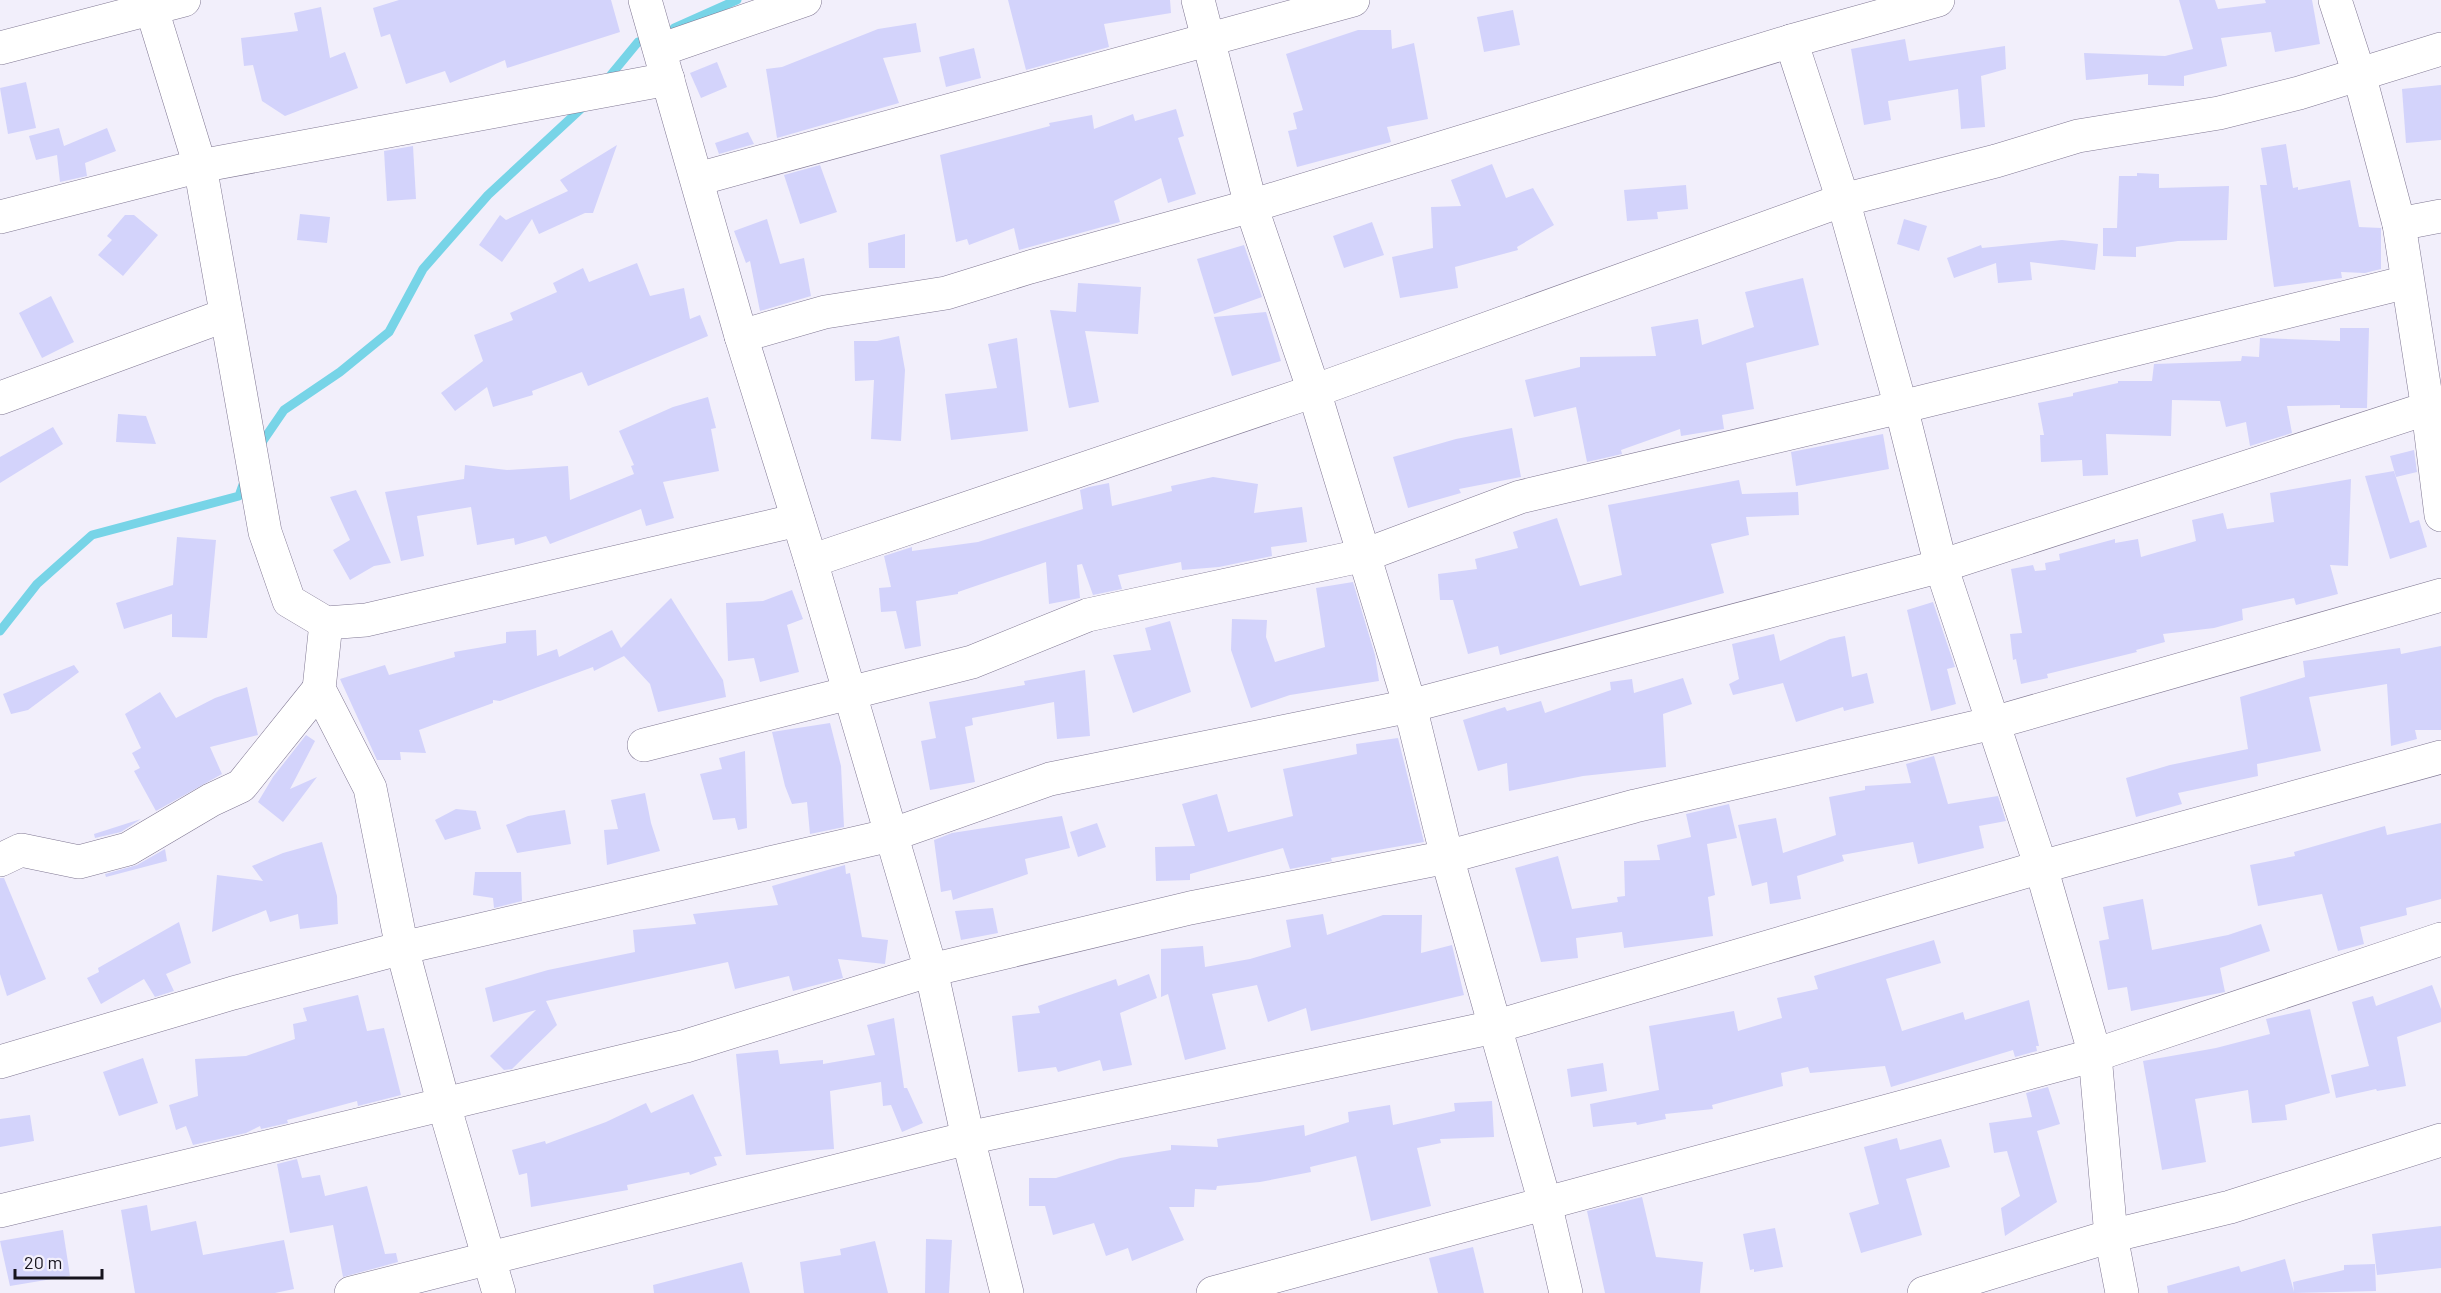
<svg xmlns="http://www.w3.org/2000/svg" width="2441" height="1293" font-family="Barlow,sans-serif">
<rect width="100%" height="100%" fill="#f2effb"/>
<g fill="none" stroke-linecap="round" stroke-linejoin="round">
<g stroke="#77d4e7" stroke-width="9">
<path d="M 674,28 L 737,0"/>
<path d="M 605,82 L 638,42 L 650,38"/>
<path d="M 258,448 L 284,410 L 340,372 L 389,332 L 423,269 L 488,195 L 584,106"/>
<path d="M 0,631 L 37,584 L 92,535 L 239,496 L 245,479"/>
</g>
</g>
<g fill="#d3d3fb">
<path d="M 399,0 L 611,0 L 620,32 L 507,68 L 505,60 L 450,83 L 445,71 L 406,84 L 390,34 L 381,37 L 373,8 Z"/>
<path d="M 1008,0 L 1170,0 L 1171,13 L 1104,24 L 1109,47 L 1026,70 Z"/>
<path d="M 2179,0 L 2215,0 L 2218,9 L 2266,3 L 2265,0 L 2312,0 L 2320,44 L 2275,52 L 2271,32 L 2221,38 L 2227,66 L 2184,76 L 2184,86 L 2148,85 L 2148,74 L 2086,80 L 2084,53 L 2165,56 L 2193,49 Z"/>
<path d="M 321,7 L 330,58 L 345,52 L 358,88 L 285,116 L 262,101 L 253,65 L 244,66 L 241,38 L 298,31 L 294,13 Z"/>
<path d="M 1513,10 L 1520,45 L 1484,52 L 1477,17 Z"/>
<path d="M 916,23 L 921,52 L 883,58 L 899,103 L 777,138 L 766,69 L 782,67 L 878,29 Z"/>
<path d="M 1358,30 L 1391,30 L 1392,49 L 1414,43 L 1428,119 L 1387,127 L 1391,142 L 1297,167 L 1288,131 L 1297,129 L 1293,113 L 1303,110 L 1286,54 Z"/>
<path d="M 1905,39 L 1909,61 L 2005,46 L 2006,69 L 1981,76 L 1985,127 L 1961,129 L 1958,89 L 1888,101 L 1891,120 L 1864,125 L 1851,49 Z"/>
<path d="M 974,48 L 981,78 L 946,87 L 939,57 Z"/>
<path d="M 717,62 L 727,87 L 701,98 L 690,73 Z"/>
<path d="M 26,82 L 36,128 L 8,134 L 0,88 Z"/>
<path d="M 2441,85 L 2441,140 L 2406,143 L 2402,89 Z"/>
<path d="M 1176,109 L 1184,136 L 1178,138 L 1196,194 L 1168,203 L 1161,178 L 1114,201 L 1120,222 L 1019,250 L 1014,228 L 969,245 L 967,239 L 956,242 L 940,155 L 1050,126 L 1049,123 L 1092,115 L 1094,129 L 1133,114 L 1135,121 Z"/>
<path d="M 59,128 L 64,146 L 107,128 L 116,151 L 85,163 L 87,176 L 60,182 L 57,155 L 36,160 L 29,136 Z"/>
<path d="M 748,132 L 754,144 L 719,154 L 715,143 Z"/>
<path d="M 2286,144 L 2293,188 L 2298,187 L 2298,190 L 2350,180 L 2359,227 L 2381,228 L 2381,269 L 2365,273 L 2341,272 L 2342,278 L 2274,287 L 2260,185 L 2267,185 L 2261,148 Z"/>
<path d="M 617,145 L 593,213 L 585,213 L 539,234 L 532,219 L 502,262 L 479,245 L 500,215 L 506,220 L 568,191 L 560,180 Z"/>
<path d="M 413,146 L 416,199 L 387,201 L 384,151 Z"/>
<path d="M 1492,164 L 1506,198 L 1533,188 L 1554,225 L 1517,247 L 1518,250 L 1455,267 L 1458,288 L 1400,298 L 1392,257 L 1433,248 L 1431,207 L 1461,206 L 1451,180 Z"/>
<path d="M 820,165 L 837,212 L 800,224 L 784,175 Z"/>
<path d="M 2137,173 L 2159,174 L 2159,188 L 2229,186 L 2227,240 L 2178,241 L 2136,247 L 2136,257 L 2103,256 L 2103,228 L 2117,228 L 2119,176 L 2137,176 Z"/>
<path d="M 1686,185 L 1688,209 L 1657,212 L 1658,219 L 1627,221 L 1624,190 Z"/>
<path d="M 300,214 L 330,217 L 327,243 L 297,240 Z"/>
<path d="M 125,215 L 134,215 L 158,235 L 123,276 L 98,255 L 112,240 L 107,236 Z"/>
<path d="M 767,219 L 780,264 L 804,258 L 811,296 L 760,311 L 750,261 L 746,263 L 734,231 Z"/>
<path d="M 1904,219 L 1927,226 L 1919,251 L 1897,244 Z"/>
<path d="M 1372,222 L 1384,255 L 1344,268 L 1333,236 Z"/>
<path d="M 905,234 L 905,268 L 869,268 L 868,243 Z"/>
<path d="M 2062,240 L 2098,244 L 2095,270 L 2030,262 L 2032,280 L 1998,283 L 1996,263 L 1954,278 L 1947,258 L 1981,245 L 1982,248 Z"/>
<path d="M 1244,245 L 1262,297 L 1214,314 L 1197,259 Z"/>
<path d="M 637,263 L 650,296 L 684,288 L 690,319 L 700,315 L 708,336 L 588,386 L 582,372 L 532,391 L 533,395 L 493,407 L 487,387 L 455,411 L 441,393 L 483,361 L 474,335 L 513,320 L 510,313 L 557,292 L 553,283 L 583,268 L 589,282 Z"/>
<path d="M 1803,278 L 1819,345 L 1746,363 L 1754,409 L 1722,415 L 1724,429 L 1681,436 L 1680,429 L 1621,450 L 1622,454 L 1587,462 L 1576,407 L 1534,417 L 1525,380 L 1580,367 L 1580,357 L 1656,356 L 1651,327 L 1698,319 L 1702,345 L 1754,327 L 1745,292 Z"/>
<path d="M 1078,283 L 1141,287 L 1138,334 L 1085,331 L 1099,402 L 1069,408 L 1050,310 L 1076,312 Z"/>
<path d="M 51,296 L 74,342 L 42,358 L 19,313 Z"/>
<path d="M 1266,312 L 1281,361 L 1232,376 L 1214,317 Z"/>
<path d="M 2340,328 L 2369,328 L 2367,408 L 2340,408 L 2340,405 L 2287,406 L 2292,433 L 2250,446 L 2246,422 L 2226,427 L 2220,401 L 2172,400 L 2171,436 L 2106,434 L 2108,475 L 2083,476 L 2082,460 L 2041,462 L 2040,435 L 2044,435 L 2038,403 L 2073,396 L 2073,393 L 2118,383 L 2118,381 L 2152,381 L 2154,364 L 2241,361 L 2242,356 L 2259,357 L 2260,338 L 2340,341 Z"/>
<path d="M 899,336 L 905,370 L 901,441 L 871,439 L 874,380 L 855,381 L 854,341 L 877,341 Z"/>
<path d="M 1017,338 L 1028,431 L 951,440 L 945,394 L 997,388 L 988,344 Z"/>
<path d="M 708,397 L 716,428 L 711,429 L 719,471 L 663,482 L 674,518 L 646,526 L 641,509 L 550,544 L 546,536 L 515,545 L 514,538 L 477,545 L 471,507 L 417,516 L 424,556 L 401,561 L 385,492 L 464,479 L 465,465 L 507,470 L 568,466 L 570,500 L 634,474 L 631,466 L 634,465 L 619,431 L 673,407 Z"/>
<path d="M 118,414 L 146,416 L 156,444 L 116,442 Z"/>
<path d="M 53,427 L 63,444 L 0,483 L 0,457 Z"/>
<path d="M 1512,428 L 1521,477 L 1459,489 L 1461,493 L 1408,508 L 1393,457 L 1456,439 Z"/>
<path d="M 1883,434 L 1889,469 L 1796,486 L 1791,452 Z"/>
<path d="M 2414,450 L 2417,472 L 2396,477 L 2390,456 Z"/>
<path d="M 2394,471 L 2410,523 L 2419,520 L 2427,547 L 2390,559 L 2365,476 Z"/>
<path d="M 1213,477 L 1258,484 L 1254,513 L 1302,507 L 1307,542 L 1271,547 L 1272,556 L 1219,567 L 1182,570 L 1181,562 L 1118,575 L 1122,589 L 1093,595 L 1082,564 L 1077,565 L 1080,598 L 1049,604 L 1046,562 L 958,592 L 958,594 L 916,601 L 921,646 L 905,649 L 896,611 L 881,612 L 879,588 L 891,587 L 884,556 L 912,547 L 912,551 L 978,542 L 1083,509 L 1080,490 L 1089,487 L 1109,483 L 1112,506 L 1172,491 L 1171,486 Z"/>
<path d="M 2351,479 L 2348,566 L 2330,565 L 2338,594 L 2296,605 L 2294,598 L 2242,609 L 2243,620 L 2214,628 L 2163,634 L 2165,642 L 2136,650 L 2137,652 L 2047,674 L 2048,678 L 2021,684 L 2016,659 L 2013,660 L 2010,634 L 2022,633 L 2011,569 L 2033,565 L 2035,571 L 2046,570 L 2045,563 L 2060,560 L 2059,554 L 2115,539 L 2115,543 L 2138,539 L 2141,557 L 2196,541 L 2192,520 L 2223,513 L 2227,529 L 2274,522 L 2270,493 Z"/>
<path d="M 1739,480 L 1742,494 L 1798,492 L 1799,515 L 1746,517 L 1749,535 L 1711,544 L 1724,593 L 1500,655 L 1498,646 L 1468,654 L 1453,600 L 1440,600 L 1438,574 L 1477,569 L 1475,559 L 1518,548 L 1513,532 L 1557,518 L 1580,586 L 1622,575 L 1608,505 Z"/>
<path d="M 356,490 L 391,563 L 374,566 L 350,580 L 333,550 L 350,540 L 330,497 Z"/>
<path d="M 177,537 L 216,540 L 207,638 L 172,637 L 172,614 L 124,629 L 116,603 L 173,585 Z"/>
<path d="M 1353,582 L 1375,655 L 1379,681 L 1290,695 L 1251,708 L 1231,650 L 1232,619 L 1267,620 L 1266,637 L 1275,662 L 1325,647 L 1316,588 Z"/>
<path d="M 792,590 L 803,619 L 787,625 L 799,672 L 760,682 L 754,658 L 728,661 L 726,603 L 763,601 Z"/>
<path d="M 671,598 L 723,680 L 726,697 L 658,712 L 650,684 L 624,656 L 594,671 L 593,667 L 500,701 L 493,700 L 493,703 L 419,730 L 426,753 L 400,752 L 401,760 L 377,760 L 340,679 L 385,665 L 389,675 L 455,657 L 454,652 L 506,643 L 506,632 L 536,630 L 537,656 L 557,649 L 559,657 L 612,630 L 621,648 Z"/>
<path d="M 1933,602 L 1955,667 L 1947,669 L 1956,704 L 1931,711 L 1907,610 Z"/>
<path d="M 1170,621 L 1191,692 L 1133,713 L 1113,655 L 1151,650 L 1145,628 Z"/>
<path d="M 1774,634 L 1780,661 L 1830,639 L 1845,636 L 1852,677 L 1867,673 L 1874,703 L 1844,711 L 1843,707 L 1796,722 L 1783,683 L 1733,695 L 1729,684 L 1739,679 L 1732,644 Z"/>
<path d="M 2441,646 L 2441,730 L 2415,730 L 2417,739 L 2391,746 L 2387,684 L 2309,697 L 2321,751 L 2257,764 L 2258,776 L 2178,793 L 2182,804 L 2136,817 L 2126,778 L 2170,765 L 2248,749 L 2240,697 L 2305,677 L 2303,661 L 2400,648 L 2401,654 Z"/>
<path d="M 74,665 L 79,672 L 28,710 L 11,714 L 3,694 Z"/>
<path d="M 1085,670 L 1090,736 L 1057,739 L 1054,702 L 972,718 L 973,725 L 965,727 L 975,782 L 930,790 L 921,741 L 936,738 L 929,702 L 1025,685 L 1024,681 Z"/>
<path d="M 1683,678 L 1692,704 L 1663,714 L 1666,767 L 1583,776 L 1509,791 L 1507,763 L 1478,771 L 1463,720 L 1505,707 L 1507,711 L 1541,701 L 1545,713 L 1611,690 L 1610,682 L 1632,679 L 1634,693 Z"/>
<path d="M 247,687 L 258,735 L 210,747 L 222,774 L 156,811 L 134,771 L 140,768 L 132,753 L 141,748 L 125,714 L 160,692 L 176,718 L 215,698 Z"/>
<path d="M 830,723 L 841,766 L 844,827 L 810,834 L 807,802 L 792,804 L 785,786 L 772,732 Z"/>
<path d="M 306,735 L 315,741 L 290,789 L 317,777 L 283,822 L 258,802 L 273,777 Z"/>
<path d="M 1398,738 L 1424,842 L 1331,858 L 1332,861 L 1290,869 L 1283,848 L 1190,874 L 1190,880 L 1156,881 L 1155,847 L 1195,846 L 1182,804 L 1217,794 L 1228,832 L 1293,816 L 1283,769 L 1357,754 L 1356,744 Z"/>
<path d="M 745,751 L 747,828 L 738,830 L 735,818 L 713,820 L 700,774 L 722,769 L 719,758 Z"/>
<path d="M 1934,756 L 1948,804 L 1998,796 L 2006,821 L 1979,826 L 1984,848 L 1918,864 L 1913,842 L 1842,855 L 1844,861 L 1797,876 L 1801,899 L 1770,904 L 1767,882 L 1752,886 L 1738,825 L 1776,818 L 1783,853 L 1836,835 L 1829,797 L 1865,790 L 1865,786 L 1911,783 L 1906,764 Z"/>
<path d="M 645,793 L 651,823 L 660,851 L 607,865 L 604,830 L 618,829 L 611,800 Z"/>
<path d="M 1729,804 L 1737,838 L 1707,844 L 1715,895 L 1708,897 L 1713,936 L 1624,948 L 1622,932 L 1576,938 L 1578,958 L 1541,962 L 1515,868 L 1558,856 L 1572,909 L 1618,902 L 1617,897 L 1625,896 L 1624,861 L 1660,860 L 1657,845 L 1691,837 L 1686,814 Z"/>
<path d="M 456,809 L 476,811 L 481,829 L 445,840 L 435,820 Z"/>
<path d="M 565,810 L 571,844 L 517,853 L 506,825 L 528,816 Z"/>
<path d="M 1062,816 L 1070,848 L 1025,859 L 1028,874 L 953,900 L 951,890 L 941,892 L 934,840 L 952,833 Z"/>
<path d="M 141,819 L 121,832 L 95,838 L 94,834 Z"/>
<path d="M 1097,823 L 1106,847 L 1078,857 L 1070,832 Z"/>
<path d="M 2441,823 L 2441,899 L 2406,908 L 2407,915 L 2360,927 L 2364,944 L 2338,951 L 2322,894 L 2258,906 L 2250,865 L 2295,856 L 2294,852 L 2385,826 L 2387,835 Z"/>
<path d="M 322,842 L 337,896 L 338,924 L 300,929 L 298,914 L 270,922 L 266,910 L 212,932 L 217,875 L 263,881 L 252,866 L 283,853 Z"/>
<path d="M 165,849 L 167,861 L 106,877 L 105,874 L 137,865 Z"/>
<path d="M 845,865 L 846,874 L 850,873 L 862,937 L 888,940 L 885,964 L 838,959 L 843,978 L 793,991 L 789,976 L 735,989 L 728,962 L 546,1001 L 557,1025 L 512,1069 L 504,1070 L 490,1056 L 536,1010 L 493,1022 L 485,988 L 548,970 L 635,952 L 633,930 L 696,924 L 693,914 L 778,905 L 772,886 Z"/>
<path d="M 475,872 L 521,872 L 522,901 L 494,908 L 493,898 L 473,895 Z"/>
<path d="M 0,878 L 4,878 L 46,979 L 7,996 L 0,974 Z"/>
<path d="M 2143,899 L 2152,950 L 2228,935 L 2261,924 L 2270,951 L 2220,968 L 2225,992 L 2131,1011 L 2127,987 L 2108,990 L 2099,941 L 2109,939 L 2103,907 Z"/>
<path d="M 993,908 L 998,933 L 961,940 L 955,911 Z"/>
<path d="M 1323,914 L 1327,935 L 1383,915 L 1422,915 L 1421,953 L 1452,945 L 1464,995 L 1311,1031 L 1306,1008 L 1268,1022 L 1257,985 L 1212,994 L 1226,1049 L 1185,1060 L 1168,994 L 1161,997 L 1161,949 L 1203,946 L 1205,967 L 1250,959 L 1291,947 L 1286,920 Z"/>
<path d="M 179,922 L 191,963 L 166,974 L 174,991 L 155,997 L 144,979 L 101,1004 L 87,978 L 99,972 L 98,968 Z"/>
<path d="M 1934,940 L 1941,963 L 1886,979 L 1902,1031 L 1963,1012 L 1965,1020 L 2029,1000 L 2039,1046 L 2036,1046 L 2037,1051 L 2015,1057 L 2013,1050 L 1891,1087 L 1885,1066 L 1810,1073 L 1808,1067 L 1781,1073 L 1783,1086 L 1712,1105 L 1713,1109 L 1665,1114 L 1666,1119 L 1637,1125 L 1636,1122 L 1593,1127 L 1590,1104 L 1659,1090 L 1649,1026 L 1734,1011 L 1738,1031 L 1782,1018 L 1777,998 L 1818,989 L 1814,976 Z"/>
<path d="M 1149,974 L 1157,998 L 1120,1013 L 1132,1065 L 1103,1071 L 1100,1060 L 1058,1072 L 1056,1067 L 1018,1072 L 1012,1016 L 1040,1013 L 1038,1006 L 1116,979 L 1118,986 Z"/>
<path d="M 2432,985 L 2441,1009 L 2441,1022 L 2397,1037 L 2406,1086 L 2377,1091 L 2376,1089 L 2336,1098 L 2331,1075 L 2369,1066 L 2352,1002 L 2373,996 L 2376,1006 Z"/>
<path d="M 358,995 L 367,1031 L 384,1028 L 401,1095 L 358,1106 L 357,1101 L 287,1120 L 288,1123 L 261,1129 L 260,1126 L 246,1133 L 193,1145 L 186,1126 L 176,1130 L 169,1105 L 198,1096 L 195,1059 L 246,1056 L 295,1039 L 293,1024 L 307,1021 L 303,1008 Z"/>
<path d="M 2310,1009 L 2330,1093 L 2285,1105 L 2287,1120 L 2252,1123 L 2248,1090 L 2195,1099 L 2206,1162 L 2162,1170 L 2143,1061 L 2216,1048 L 2270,1034 L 2266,1019 Z"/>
<path d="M 894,1018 L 904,1088 L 907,1088 L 923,1123 L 902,1132 L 891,1105 L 883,1106 L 881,1082 L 830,1091 L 834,1149 L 746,1155 L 736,1054 L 778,1050 L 780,1064 L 823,1060 L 823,1064 L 875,1055 L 867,1025 Z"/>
<path d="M 143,1058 L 158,1103 L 119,1116 L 103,1072 Z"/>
<path d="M 1603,1063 L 1607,1091 L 1571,1097 L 1567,1069 Z"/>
<path d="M 2048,1087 L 2060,1124 L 2037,1131 L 2057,1202 L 2005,1236 L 2001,1208 L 2020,1196 L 2007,1151 L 1994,1153 L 1989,1123 L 2032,1117 L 2026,1093 Z"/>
<path d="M 693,1094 L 722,1156 L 714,1157 L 717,1165 L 690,1175 L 689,1172 L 627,1185 L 628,1190 L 531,1207 L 527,1173 L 519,1175 L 512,1150 L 545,1141 L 546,1144 L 606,1122 L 646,1103 L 651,1113 Z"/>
<path d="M 1492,1101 L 1494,1137 L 1440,1139 L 1441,1143 L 1417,1148 L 1431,1206 L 1371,1221 L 1356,1156 L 1310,1167 L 1311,1172 L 1260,1182 L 1217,1186 L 1216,1190 L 1195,1189 L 1194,1207 L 1169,1207 L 1184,1240 L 1132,1261 L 1128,1248 L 1106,1256 L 1094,1223 L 1053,1235 L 1045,1206 L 1029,1206 L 1029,1178 L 1056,1178 L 1120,1158 L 1171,1150 L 1171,1145 L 1218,1147 L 1217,1139 L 1304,1125 L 1305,1136 L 1349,1122 L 1348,1112 L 1390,1105 L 1393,1125 L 1455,1111 L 1454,1103 Z"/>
<path d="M 30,1115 L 34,1141 L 0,1147 L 0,1119 Z"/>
<path d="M 1897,1138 L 1900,1150 L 1941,1139 L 1950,1167 L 1906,1179 L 1922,1235 L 1861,1253 L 1849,1213 L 1879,1204 L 1864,1147 Z"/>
<path d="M 297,1159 L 302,1178 L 320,1175 L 325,1196 L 367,1186 L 385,1254 L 396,1253 L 398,1262 L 343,1277 L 333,1225 L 290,1233 L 277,1164 Z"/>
<path d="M 1642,1197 L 1656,1257 L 1703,1262 L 1700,1293 L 1605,1293 L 1587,1211 Z"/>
<path d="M 147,1205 L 151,1231 L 196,1221 L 203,1255 L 284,1240 L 294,1289 L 275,1293 L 135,1293 L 121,1210 Z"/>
<path d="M 2441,1226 L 2441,1268 L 2377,1275 L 2372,1234 Z"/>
<path d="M 1775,1228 L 1783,1267 L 1754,1272 L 1754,1269 L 1750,1270 L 1743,1234 Z"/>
<path d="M 63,1230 L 70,1276 L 10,1286 L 0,1241 Z"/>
<path d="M 926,1239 L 952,1240 L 949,1293 L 925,1293 Z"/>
<path d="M 875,1241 L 888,1293 L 804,1293 L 800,1262 L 841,1255 L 840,1249 Z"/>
<path d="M 1473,1247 L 1484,1293 L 1438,1293 L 1429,1258 Z"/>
<path d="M 2285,1259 L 2294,1292 L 2293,1282 L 2344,1270 L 2344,1265 L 2375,1264 L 2376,1291 L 2295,1293 L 2168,1293 L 2167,1286 L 2239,1266 L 2241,1272 Z"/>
<path d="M 742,1262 L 750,1293 L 654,1293 L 653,1285 Z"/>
</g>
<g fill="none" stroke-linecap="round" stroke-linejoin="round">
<defs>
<g id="minor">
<path d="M 149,0 L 200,166 L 265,532 L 289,601 L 326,623 L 366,620 L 798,520"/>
<path d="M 645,0 L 741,336 L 811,561 L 931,970 L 968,1138 L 1007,1293"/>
<path d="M 1198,0 L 1251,206 L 1314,391 L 1410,706 L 1447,857 L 1545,1203 L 1566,1293"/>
<path d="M 2335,0 L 2359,74 L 2399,224 L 2428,410 L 2441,515"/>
<path d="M 1791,41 L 1843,200 L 1901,407 L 1941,566 L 2041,867 L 2095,1055 L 2111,1236 L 2122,1293"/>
<path d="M 0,48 L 184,0"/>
<path d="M 660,50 L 805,0"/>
<path d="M 698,179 L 1353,0"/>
<path d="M 0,217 L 200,166 L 668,79"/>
<path d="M 2399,224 L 2441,216"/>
<path d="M 741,336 L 825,312 L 946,293 L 1030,267 L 1251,206 L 1791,41 L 1938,0"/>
<path d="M 0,398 L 226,315"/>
<path d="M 811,561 L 1314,391 L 1843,200 L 1996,161 L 2078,136 L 2219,113 L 2299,93 L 2441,49"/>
<path d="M 644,745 L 972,662 L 1088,615 L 1365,555 L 1520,497 L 1901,407 L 2407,282"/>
<path d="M 0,860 L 21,850 L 79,862 L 128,849 L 211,800 L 241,786 L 319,689"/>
<path d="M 0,1062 L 233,993 L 402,948 L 370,788 L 319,689 L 326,623"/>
<path d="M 0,1211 L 686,1046 L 931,970 L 1190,908 L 1447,857 L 1635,806 L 1993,723 L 2441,595"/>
<path d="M 351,1293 L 968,1138 L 1494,1027 L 2041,867 L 2441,757"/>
<path d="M 499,1293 L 444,1105 L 402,948 L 891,835 L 1050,779 L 1410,706 L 1941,566 L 2441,404"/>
<path d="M 1213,1293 L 2095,1055 L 2441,939"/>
<path d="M 1924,1293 L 2111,1236 L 2230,1207 L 2441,1140"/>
</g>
</defs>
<use href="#minor" stroke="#807893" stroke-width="34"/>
<use href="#minor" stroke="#fff" stroke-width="33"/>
</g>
<path d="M15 1269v9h87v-9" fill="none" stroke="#16131d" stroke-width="3"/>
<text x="24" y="1269" font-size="18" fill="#16131d" stroke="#f2effb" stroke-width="4.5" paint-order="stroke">20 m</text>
</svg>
